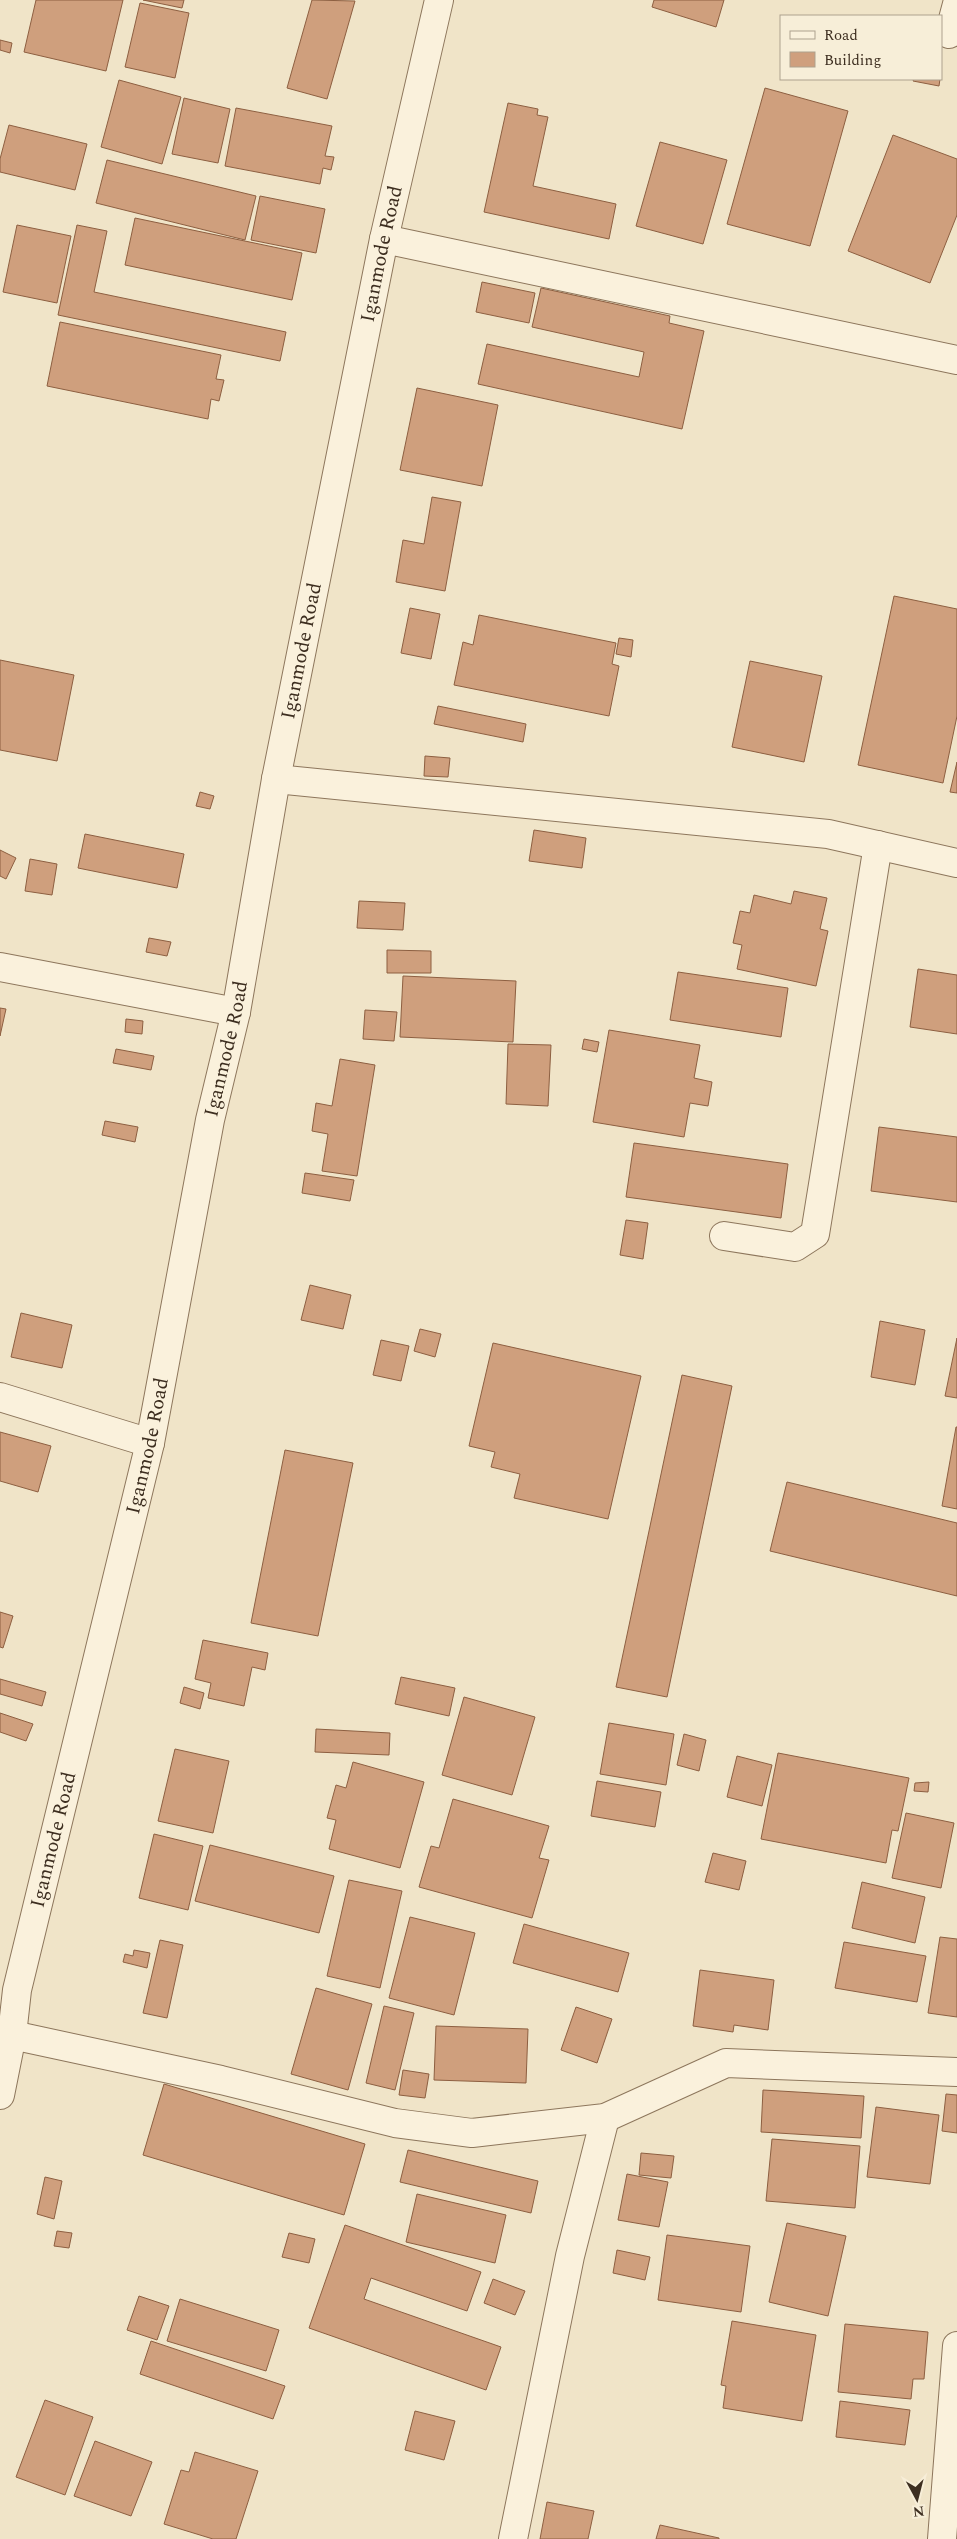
<svg xmlns="http://www.w3.org/2000/svg" width="957" height="2539" font-family="Spectral,serif">
<rect width="100%" height="100%" fill="#f0e4c8"/>
<g fill="#cf9f7d" stroke="#8d5f41">
<path d="M 36,0 L 123,0 L 106,71 L 24,52 Z"/>
<path d="M 143,0 L 184,0 L 182,8 Z"/>
<path d="M 312,0 L 355,1 L 327,99 L 287,88 Z"/>
<path d="M 654,0 L 724,0 L 716,27 L 652,7 Z"/>
<path d="M 140,3 L 189,13 L 175,78 L 125,67 Z"/>
<path d="M 0,40 L 12,43 L 10,53 L 0,50 Z"/>
<path d="M 914,79 L 940,79 L 939,86 L 913,81 Z"/>
<path d="M 119,80 L 181,97 L 162,164 L 101,147 Z"/>
<path d="M 765,88 L 848,111 L 810,246 L 727,224 Z"/>
<path d="M 184,98 L 230,109 L 218,163 L 172,154 Z"/>
<path d="M 508,103 L 538,109 L 537,115 L 548,117 L 533,186 L 616,204 L 609,239 L 484,212 Z"/>
<path d="M 236,108 L 332,126 L 325,156 L 334,157 L 331,170 L 323,168 L 320,184 L 225,166 Z"/>
<path d="M 9,125 L 87,144 L 75,190 L 0,172 L 0,159 Z"/>
<path d="M 893,135 L 957,159 L 957,215 L 930,283 L 848,251 Z"/>
<path d="M 660,142 L 727,160 L 703,244 L 636,226 Z"/>
<path d="M 107,160 L 256,196 L 245,240 L 96,203 Z"/>
<path d="M 260,196 L 325,209 L 316,253 L 251,240 Z"/>
<path d="M 135,218 L 302,253 L 292,300 L 125,265 Z"/>
<path d="M 17,225 L 71,236 L 57,303 L 3,292 Z"/>
<path d="M 77,225 L 107,231 L 94,292 L 286,332 L 280,361 L 58,315 Z"/>
<path d="M 482,282 L 535,293 L 529,323 L 476,312 Z"/>
<path d="M 541,288 L 670,316 L 669,323 L 704,331 L 682,429 L 478,384 L 487,344 L 639,377 L 644,352 L 532,327 Z"/>
<path d="M 60,322 L 221,355 L 216,379 L 224,380 L 219,401 L 211,399 L 208,419 L 47,386 Z"/>
<path d="M 417,388 L 498,405 L 482,486 L 400,470 Z"/>
<path d="M 432,497 L 461,502 L 445,591 L 396,582 L 403,540 L 424,544 Z"/>
<path d="M 894,596 L 957,609 L 957,716 L 943,783 L 858,765 Z"/>
<path d="M 410,608 L 440,614 L 431,659 L 401,653 Z"/>
<path d="M 479,615 L 616,643 L 612,664 L 619,666 L 609,716 L 454,685 L 463,642 L 473,645 Z"/>
<path d="M 619,638 L 633,640 L 631,657 L 616,654 Z"/>
<path d="M 0,660 L 74,675 L 57,761 L 0,750 Z"/>
<path d="M 750,661 L 822,676 L 804,762 L 732,747 Z"/>
<path d="M 438,706 L 526,724 L 523,742 L 434,724 Z"/>
<path d="M 425,756 L 450,758 L 448,777 L 424,776 Z"/>
<path d="M 957,762 L 957,793 L 950,792 Z"/>
<path d="M 200,792 L 214,796 L 210,809 L 196,806 Z"/>
<path d="M 534,830 L 586,838 L 582,868 L 529,861 Z"/>
<path d="M 85,834 L 184,854 L 177,888 L 78,868 Z"/>
<path d="M 0,850 L 16,858 L 6,879 L 0,876 Z"/>
<path d="M 30,859 L 57,864 L 52,895 L 25,891 Z"/>
<path d="M 794,891 L 827,898 L 820,929 L 828,931 L 816,986 L 737,969 L 742,945 L 733,943 L 740,911 L 750,913 L 754,895 L 791,904 Z"/>
<path d="M 359,901 L 405,903 L 403,930 L 357,928 Z"/>
<path d="M 149,938 L 171,942 L 167,956 L 146,952 Z"/>
<path d="M 387,950 L 431,951 L 431,973 L 387,973 Z"/>
<path d="M 918,969 L 957,975 L 957,1034 L 910,1027 Z"/>
<path d="M 678,972 L 788,988 L 781,1037 L 670,1020 Z"/>
<path d="M 403,976 L 516,981 L 513,1042 L 400,1037 Z"/>
<path d="M 0,1008 L 6,1009 L 0,1036 Z"/>
<path d="M 365,1010 L 397,1012 L 394,1041 L 363,1039 Z"/>
<path d="M 126,1019 L 143,1021 L 142,1034 L 125,1032 Z"/>
<path d="M 609,1030 L 700,1045 L 694,1078 L 712,1082 L 708,1106 L 690,1103 L 684,1137 L 593,1122 Z"/>
<path d="M 584,1039 L 599,1042 L 597,1052 L 582,1049 Z"/>
<path d="M 508,1044 L 551,1045 L 548,1106 L 506,1104 Z"/>
<path d="M 116,1049 L 154,1056 L 151,1070 L 113,1063 Z"/>
<path d="M 340,1059 L 375,1065 L 357,1176 L 322,1171 L 328,1134 L 312,1131 L 316,1103 L 332,1106 Z"/>
<path d="M 105,1121 L 138,1127 L 135,1142 L 102,1135 Z"/>
<path d="M 879,1127 L 957,1137 L 957,1202 L 871,1191 Z"/>
<path d="M 634,1143 L 788,1164 L 781,1218 L 626,1197 Z"/>
<path d="M 305,1173 L 354,1180 L 350,1201 L 302,1193 Z"/>
<path d="M 626,1220 L 648,1223 L 643,1259 L 620,1255 Z"/>
<path d="M 310,1285 L 351,1295 L 343,1329 L 301,1320 Z"/>
<path d="M 21,1313 L 72,1325 L 62,1368 L 11,1357 Z"/>
<path d="M 880,1321 L 925,1330 L 915,1385 L 871,1377 Z"/>
<path d="M 420,1329 L 441,1334 L 435,1357 L 414,1351 Z"/>
<path d="M 957,1338 L 957,1398 L 945,1396 Z"/>
<path d="M 381,1340 L 409,1346 L 401,1381 L 373,1375 Z"/>
<path d="M 493,1343 L 641,1376 L 608,1519 L 514,1498 L 520,1474 L 491,1467 L 495,1452 L 469,1446 Z"/>
<path d="M 682,1375 L 732,1386 L 667,1697 L 616,1687 Z"/>
<path d="M 956,1427 L 957,1427 L 957,1509 L 942,1506 Z"/>
<path d="M 0,1432 L 51,1446 L 38,1492 L 0,1481 Z"/>
<path d="M 285,1450 L 353,1463 L 318,1636 L 251,1623 Z"/>
<path d="M 787,1482 L 957,1523 L 957,1596 L 770,1551 Z"/>
<path d="M 0,1612 L 13,1616 L 3,1648 L 0,1647 Z"/>
<path d="M 203,1640 L 268,1653 L 265,1670 L 252,1667 L 244,1706 L 208,1698 L 211,1683 L 195,1679 Z"/>
<path d="M 401,1677 L 455,1688 L 449,1716 L 395,1704 Z"/>
<path d="M 0,1679 L 46,1692 L 42,1706 L 0,1694 Z"/>
<path d="M 184,1687 L 204,1693 L 200,1709 L 180,1703 Z"/>
<path d="M 464,1697 L 535,1717 L 512,1795 L 442,1775 Z"/>
<path d="M 0,1713 L 33,1724 L 26,1741 L 0,1732 Z"/>
<path d="M 609,1723 L 674,1734 L 666,1785 L 600,1774 Z"/>
<path d="M 316,1729 L 390,1733 L 389,1755 L 315,1752 Z"/>
<path d="M 684,1734 L 706,1740 L 699,1771 L 677,1765 Z"/>
<path d="M 175,1749 L 229,1761 L 213,1833 L 158,1821 Z"/>
<path d="M 778,1753 L 909,1778 L 898,1831 L 892,1830 L 886,1863 L 761,1839 Z"/>
<path d="M 737,1756 L 772,1765 L 762,1806 L 727,1797 Z"/>
<path d="M 353,1762 L 424,1782 L 400,1868 L 329,1849 L 336,1820 L 327,1818 L 336,1785 L 346,1788 Z"/>
<path d="M 597,1781 L 661,1792 L 655,1827 L 591,1816 Z"/>
<path d="M 929,1782 L 928,1792 L 914,1791 L 915,1783 Z"/>
<path d="M 453,1799 L 549,1826 L 539,1858 L 549,1860 L 532,1918 L 419,1887 L 431,1846 L 439,1848 Z"/>
<path d="M 906,1813 L 954,1823 L 941,1888 L 892,1878 Z"/>
<path d="M 154,1834 L 203,1846 L 188,1910 L 139,1898 Z"/>
<path d="M 210,1845 L 334,1876 L 319,1933 L 195,1901 Z"/>
<path d="M 713,1853 L 746,1861 L 739,1890 L 705,1882 Z"/>
<path d="M 349,1880 L 402,1891 L 380,1988 L 327,1976 Z"/>
<path d="M 862,1882 L 925,1897 L 915,1943 L 852,1928 Z"/>
<path d="M 410,1917 L 475,1933 L 454,2015 L 389,1998 Z"/>
<path d="M 524,1924 L 629,1953 L 618,1992 L 513,1963 Z"/>
<path d="M 940,1937 L 957,1939 L 957,2017 L 928,2013 Z"/>
<path d="M 160,1940 L 183,1945 L 167,2018 L 143,2013 Z"/>
<path d="M 844,1942 L 926,1956 L 917,2002 L 835,1988 Z"/>
<path d="M 134,1950 L 150,1953 L 147,1968 L 123,1962 L 125,1954 L 133,1956 Z"/>
<path d="M 700,1970 L 774,1980 L 768,2030 L 734,2025 L 733,2032 L 693,2026 Z"/>
<path d="M 316,1988 L 372,2004 L 348,2090 L 291,2074 Z"/>
<path d="M 384,2006 L 414,2013 L 395,2090 L 366,2083 Z"/>
<path d="M 576,2007 L 612,2019 L 597,2063 L 561,2050 Z"/>
<path d="M 436,2026 L 528,2029 L 526,2083 L 434,2080 Z"/>
<path d="M 403,2070 L 429,2074 L 425,2098 L 399,2095 Z"/>
<path d="M 164,2084 L 365,2144 L 344,2215 L 143,2155 Z"/>
<path d="M 763,2090 L 864,2096 L 861,2138 L 761,2132 Z"/>
<path d="M 946,2094 L 957,2095 L 957,2133 L 942,2131 Z"/>
<path d="M 876,2107 L 939,2115 L 930,2184 L 867,2177 Z"/>
<path d="M 772,2139 L 860,2146 L 855,2208 L 766,2201 Z"/>
<path d="M 408,2150 L 538,2181 L 531,2213 L 400,2182 Z"/>
<path d="M 641,2153 L 674,2156 L 671,2178 L 639,2175 Z"/>
<path d="M 627,2174 L 668,2182 L 659,2227 L 618,2220 Z"/>
<path d="M 45,2177 L 62,2181 L 54,2219 L 37,2214 Z"/>
<path d="M 417,2194 L 506,2215 L 495,2263 L 406,2242 Z"/>
<path d="M 787,2223 L 846,2236 L 828,2316 L 769,2302 Z"/>
<path d="M 345,2225 L 481,2272 L 467,2311 L 371,2278 L 364,2299 L 501,2347 L 486,2390 L 309,2328 Z"/>
<path d="M 57,2231 L 72,2233 L 69,2248 L 54,2246 Z"/>
<path d="M 289,2233 L 315,2239 L 309,2263 L 282,2257 Z"/>
<path d="M 667,2235 L 750,2246 L 741,2312 L 658,2300 Z"/>
<path d="M 617,2250 L 650,2257 L 645,2280 L 613,2273 Z"/>
<path d="M 493,2279 L 525,2291 L 515,2315 L 484,2303 Z"/>
<path d="M 139,2296 L 169,2306 L 157,2340 L 127,2330 Z"/>
<path d="M 180,2299 L 279,2330 L 266,2371 L 167,2341 Z"/>
<path d="M 732,2321 L 816,2335 L 802,2421 L 723,2408 L 726,2386 L 721,2385 Z"/>
<path d="M 845,2324 L 928,2332 L 924,2379 L 913,2379 L 911,2399 L 838,2392 Z"/>
<path d="M 151,2341 L 285,2386 L 273,2419 L 140,2374 Z"/>
<path d="M 45,2400 L 93,2417 L 65,2495 L 16,2477 Z"/>
<path d="M 840,2401 L 910,2410 L 905,2445 L 836,2437 Z"/>
<path d="M 415,2411 L 455,2421 L 444,2460 L 405,2450 Z"/>
<path d="M 95,2441 L 152,2462 L 131,2516 L 74,2496 Z"/>
<path d="M 195,2452 L 258,2471 L 236,2539 L 213,2539 L 164,2524 L 181,2470 L 189,2472 Z"/>
<path d="M 547,2502 L 594,2511 L 588,2539 L 540,2539 Z"/>
<path d="M 660,2525 L 719,2538 L 719,2539 L 656,2539 Z"/>
</g>
<g fill="none" stroke-linecap="round" stroke-linejoin="round">
<defs>
<g id="minor">
<path d="M 949,34 L 957,4"/>
<path d="M 384,239 L 957,360"/>
<path d="M 276,779 L 828,834 L 957,863"/>
<path d="M 0,967 L 236,1012"/>
<path d="M 724,1236 L 795,1247 L 815,1234 L 878,845"/>
<path d="M 0,1397 L 150,1443"/>
<path d="M 12,2035 L 221,2080 L 395,2123 L 472,2133 L 605,2118 L 726,2063 L 957,2072"/>
<path id="s1" d="M 0,2095 L 12,2035 L 17,1990 L 150,1443 L 210,1120 L 236,1012 L 276,779 L 384,239 L 439,0"/>
<path d="M 513,2539 L 570,2256 L 605,2118"/>
<path d="M 942,2539 L 957,2346"/>
</g>
</defs>
<use href="#minor" stroke="#8d765c" stroke-width="30"/>
<use href="#minor" stroke="#faf1dc" stroke-width="28"/>
</g>
<g text-anchor="middle" dominant-baseline="central" stroke-width="5" stroke-linejoin="round" paint-order="stroke">
<g font-size="20" fill="#3d2e20" stroke="#f7eed8">
<text stroke="none"><textPath href="#s1" startOffset="1881">Iganmode Road</textPath></text>
<text stroke="none"><textPath href="#s1" startOffset="1476">Iganmode Road</textPath></text>
<text stroke="none"><textPath href="#s1" startOffset="1071">Iganmode Road</textPath></text>
<text stroke="none"><textPath href="#s1" startOffset="666">Iganmode Road</textPath></text>
<text stroke="none"><textPath href="#s1" startOffset="261">Iganmode Road</textPath></text>
</g>
</g>
<rect x="780" y="15" width="162" height="65" fill="#f7eed8" stroke="#ada18e"/>
<rect x="790" y="31" width="25" height="8" fill="#faf1dc" stroke="#ada18e"/>
<text x="824" y="40" font-size="15" fill="#3d2e20">Road</text>
<rect x="790" y="52" width="25" height="15" fill="#cf9f7d" stroke="#ada18e"/>
<text x="824" y="65" font-size="15" fill="#3d2e20">Building</text>
<g transform="translate(917 2499) rotate(173)" stroke="#f7eed8" stroke-width="4" paint-order="stroke">
<path d="M0-4L9 19L0 12L-9 19Z" fill="#3d2e20"/>
<text y="-8" font-size="14" font-weight="bold" text-anchor="middle" fill="#3d2e20">N</text>
</g>
</svg>
